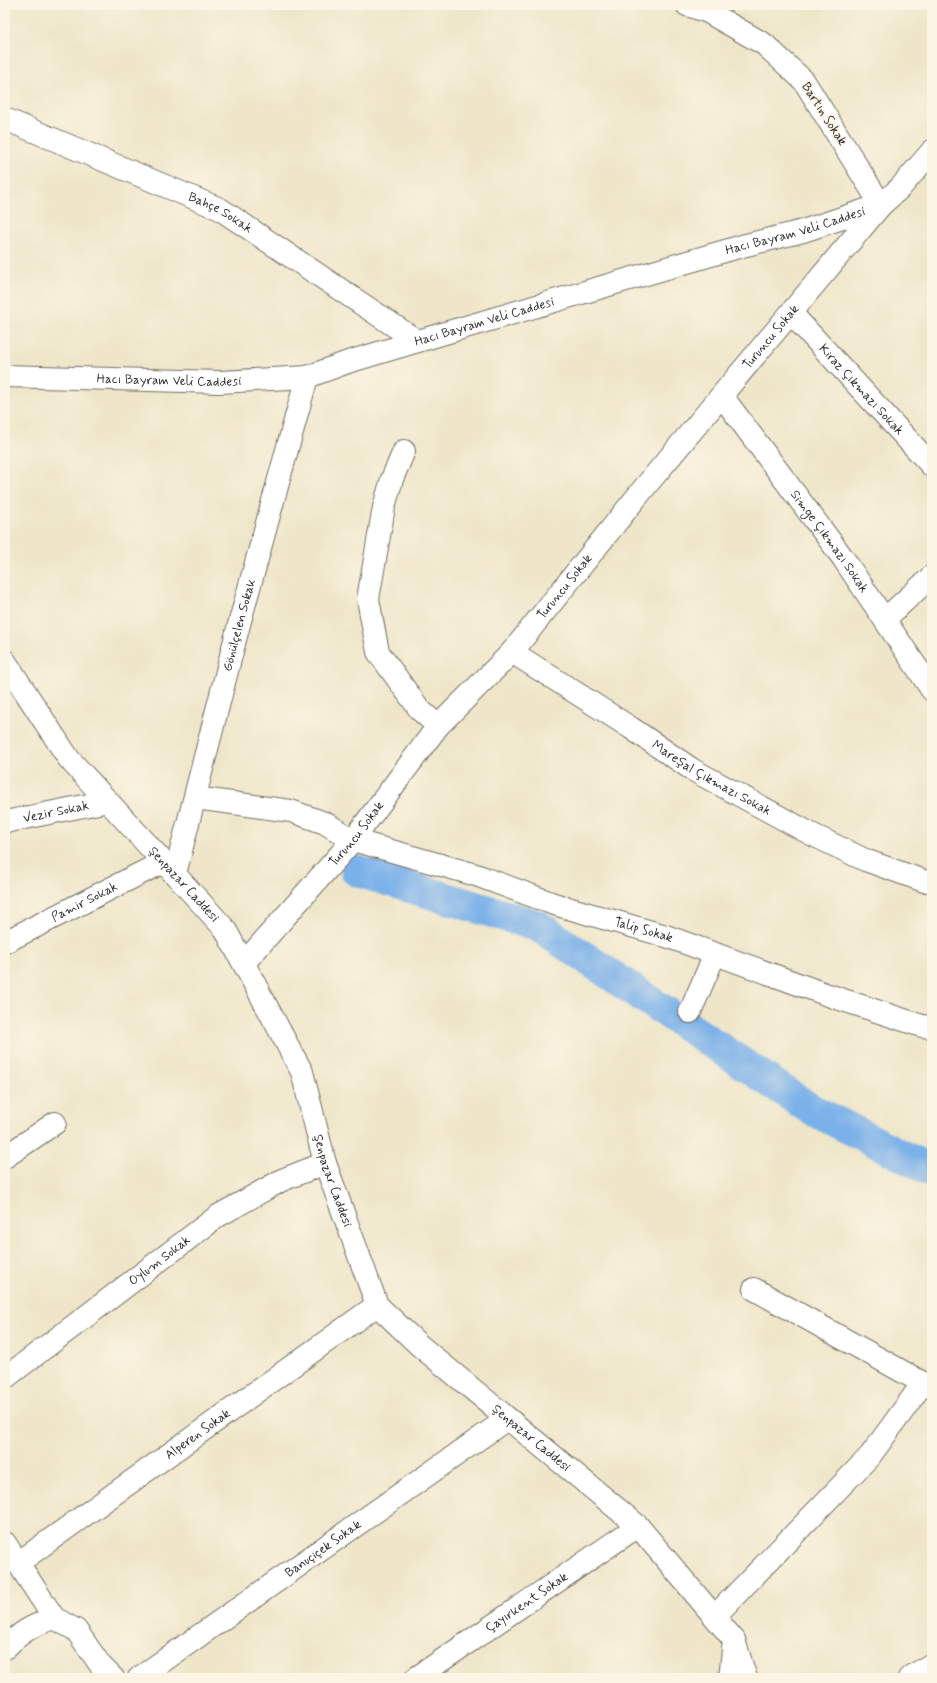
<svg xmlns="http://www.w3.org/2000/svg" width="937" height="1683" font-family="Mynerve,sans-serif">
<rect width="100%" height="100%" fill="#fcf5e5"/>
<filter id="ink" filterUnits="userSpaceOnUse"><feTurbulence type="fractalNoise" baseFrequency=".025" numOctaves="2"/><feDisplacementMap in="SourceGraphic" scale="8" xChannelSelector="R" yChannelSelector="G"/><feConvolveMatrix kernelMatrix="1 2 1 2 8 2 1 2 1" color-interpolation-filters="sRGB"/></filter>
<filter id="wash" filterUnits="userSpaceOnUse"><feTurbulence type="fractalNoise" baseFrequency=".012" numOctaves="4" result="noise"/><feDisplacementMap in="SourceGraphic" scale="16" xChannelSelector="R" yChannelSelector="G"/><feGaussianBlur stdDeviation="0.9" result="paint"/><feColorMatrix in="noise" values="0 0 0 0 0 0 0 0 0 0 0 0 0 0 0 0 0 1.4 0 .05"/><feComposite in="paint" operator="in"/></filter>
<g filter="url(#wash)">
<rect width="100%" height="100%" fill="#efe6c9"/>
<g fill="none" stroke-linecap="round" stroke-linejoin="round">
<path stroke="#7ab1e9" stroke-width="32" d="M 357,871 L 538,926 L 809,1108 L 932,1171"/>
</g>
</g>
<g filter="url(#ink)">
<g fill="none" stroke-linecap="round" stroke-linejoin="round">
<defs>
<g id="minor">
<path id="s1" d="M 5,119 L 220,209 L 417,341"/>
<path id="s2" d="M 791,313 L 932,466"/>
<path id="s3" d="M 5,376 L 220,382 L 307,377 L 348,362 L 445,333 L 742,246 L 803,231 L 881,205 L 900,188 L 932,151"/>
<path id="s4" d="M 722,396 L 843,558 L 932,690"/>
<path d="M 404,451 L 392,479 L 384,507 L 368,599 L 378,652 L 420,710 L 438,726"/>
<path d="M 885,619 L 932,576"/>
<path id="s5" d="M 512,652 L 631,728 L 693,770 L 811,834 L 865,860 L 924,881"/>
<path id="s6" d="M 5,661 L 69,759 L 225,929 L 302,1072 L 325,1163 L 377,1305 L 419,1345 L 638,1526 L 734,1640"/>
<path id="s7" d="M 195,798 L 291,811 L 325,823 L 353,840 L 476,875 L 554,904 L 666,936 L 828,995 L 922,1026 L 932,1027"/>
<path id="s8" d="M 5,822 L 108,801"/>
<path id="s9" d="M 175,874 L 237,632 L 307,377"/>
<path id="s10" d="M 5,942 L 163,862"/>
<path id="s11" d="M 244,963 L 353,840 L 438,726 L 512,652 L 644,488 L 881,205 L 804,81 L 764,44 L 706,11 L 687,5"/>
<path d="M 690,1012 L 715,954"/>
<path d="M 5,1157 L 55,1123"/>
<path d="M 754,1289 L 932,1388"/>
<path id="s12" d="M 5,1378 L 218,1216 L 282,1180 L 325,1163"/>
<path d="M 5,1543 L 54,1618"/>
<path id="s13" d="M 18,1563 L 377,1305"/>
<path d="M 715,1616 L 870,1456 L 923,1383"/>
<path d="M 5,1648 C 22,1631 32,1626 54,1618 L 76,1630 L 101,1666 L 113,1678"/>
<path id="s14" d="M 139,1678 L 507,1419"/>
<path id="s15" d="M 416,1678 L 638,1526"/>
<path d="M 730,1678 L 734,1640 L 746,1678"/>
<path d="M 909,1678 L 932,1664"/>
</g>
</defs>
<use href="#minor" stroke="#706c62" stroke-width="24"/>
<use href="#minor" stroke="#fff" stroke-width="22"/>
</g>
</g>
<g text-anchor="middle" dominant-baseline="central" stroke-width="3.5" stroke-linejoin="round" paint-order="stroke">
<g font-size="13" fill="#2b2b2b" stroke="#fcf5e5">
<text transform="translate(824 114) rotate(57)">Bartın Sokak</text>
<text stroke="none"><textPath href="#s1" startOffset="235">Bahçe Sokak</textPath></text>
<text stroke="none"><textPath href="#s3" startOffset="812">Hacı Bayram Veli Caddesi</textPath></text>
<text stroke="none"><textPath href="#s3" startOffset="488">Hacı Bayram Veli Caddesi</textPath></text>
<text stroke="none"><textPath href="#s11" startOffset="819">Turuncu Sokak</textPath></text>
<text stroke="none"><textPath href="#s3" startOffset="164">Hacı Bayram Veli Caddesi</textPath></text>
<text stroke="none"><textPath href="#s2" startOffset="104">Kiraz Çıkmazı Sokak</textPath></text>
<text stroke="none"><textPath href="#s4" startOffset="181">Simge Çıkmazı Sokak</textPath></text>
<text stroke="none"><textPath href="#s11" startOffset="495">Turuncu Sokak</textPath></text>
<text stroke="none"><textPath href="#s9" startOffset="257">Gönülçelen Sokak</textPath></text>
<text stroke="none"><textPath href="#s5" startOffset="236">Mareşal Çıkmazı Sokak</textPath></text>
<text stroke="none"><textPath href="#s8" startOffset="52">Vezir Sokak</textPath></text>
<text stroke="none"><textPath href="#s11" startOffset="171">Turuncu Sokak</textPath></text>
<text stroke="none"><textPath href="#s6" startOffset="287">Şenpazar Caddesi</textPath></text>
<text stroke="none"><textPath href="#s10" startOffset="89">Pamir Sokak</textPath></text>
<text stroke="none"><textPath href="#s7" startOffset="470">Talip Sokak</textPath></text>
<text stroke="none"><textPath href="#s6" startOffset="623">Şenpazar Caddesi</textPath></text>
<text stroke="none"><textPath href="#s12" startOffset="194">Oylum Sokak</textPath></text>
<text stroke="none"><textPath href="#s13" startOffset="221">Alperen Sokak</textPath></text>
<text stroke="none"><textPath href="#s6" startOffset="959">Şenpazar Caddesi</textPath></text>
<text stroke="none"><textPath href="#s14" startOffset="225">Banuçiçek Sokak</textPath></text>
<text stroke="none"><textPath href="#s15" startOffset="134">Çayırkent Sokak</textPath></text>
</g>
</g>
<rect width="937" height="1683" fill="none" stroke="#fcf5e5" stroke-width="20"/>
</svg>
